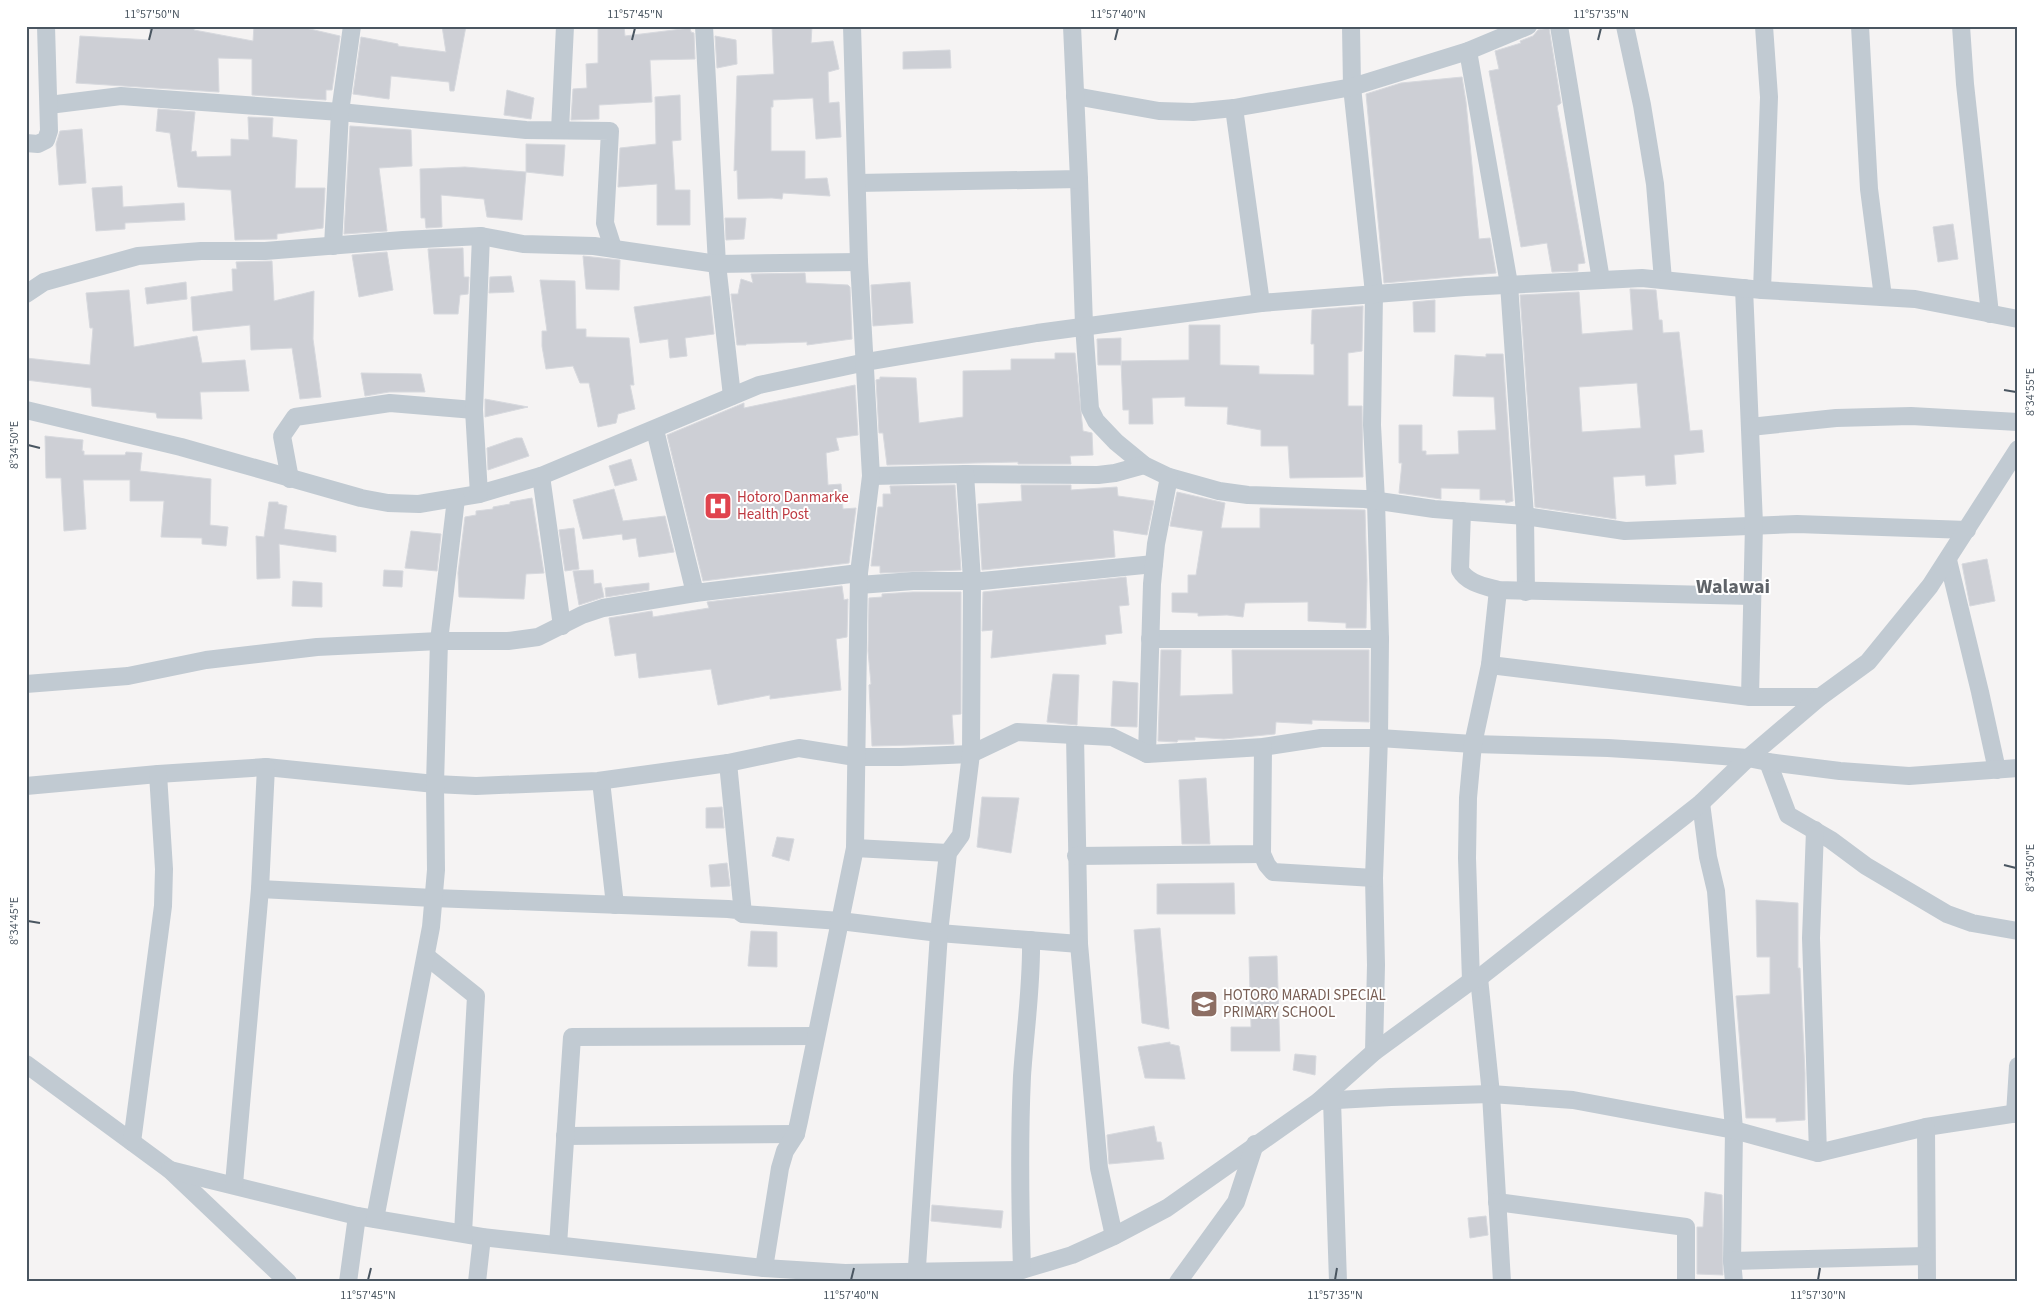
<svg xmlns="http://www.w3.org/2000/svg" width="2044" height="1308" font-family="'Source Sans 3',sans-serif">
<rect width="100%" height="100%" fill="#f5f3f3"/>
<g fill="#cdcfd5" stroke="#d7d9de" fill-rule="evenodd">
<path d="M 150,26 L 194,26 L 194,30 L 253,41 L 254,26 L 297,26 L 340,36 L 332,90 L 326,90 L 326,100 L 252,95 L 252,59 L 218,58 L 219,92 L 76,83 L 80,36 L 150,40 Z"/>
<path d="M 442,26 L 466,26 L 454,91 L 450,91 L 449,82 L 391,76 L 389,99 L 353,94 L 361,37 L 398,44 L 398,46 L 446,52 Z"/>
<path d="M 598,26 L 624,26 L 625,36 L 690,28 L 691,32 L 694,33 L 695,59 L 650,60 L 652,102 L 599,105 L 599,119 L 571,120 L 573,89 L 587,88 L 586,64 L 598,63 Z"/>
<path d="M 772,26 L 812,26 L 811,43 L 833,41 L 839,69 L 828,72 L 829,103 L 839,102 L 841,137 L 816,139 L 813,98 L 773,100 L 773,107 L 771,107 L 771,151 L 805,151 L 805,179 L 827,178 L 830,196 L 783,193 L 782,199 L 772,198 L 738,199 L 737,170 L 734,171 L 737,76 L 774,74 Z"/>
<path d="M 1549,28 L 1561,103 L 1557,106 L 1585,263 L 1578,264 L 1578,271 L 1552,272 L 1547,243 L 1521,247 L 1489,71 L 1499,69 L 1495,51 L 1521,43 L 1520,41 L 1533,36 L 1538,30 Z"/>
<path d="M 715,36 L 736,40 L 737,64 L 717,68 Z"/>
<path d="M 950,50 L 951,68 L 903,69 L 903,52 Z"/>
<path d="M 1462,77 L 1466,102 L 1479,239 L 1490,238 L 1496,273 L 1384,283 L 1366,94 L 1401,83 Z"/>
<path d="M 507,90 L 534,98 L 531,119 L 504,115 Z"/>
<path d="M 680,95 L 681,140 L 672,141 L 675,190 L 690,190 L 690,225 L 657,225 L 657,184 L 618,187 L 620,148 L 656,144 L 655,97 Z"/>
<path d="M 158,109 L 195,112 L 191,152 L 196,151 L 197,157 L 231,156 L 231,139 L 249,140 L 248,117 L 273,118 L 272,137 L 297,140 L 295,188 L 325,188 L 323,228 L 277,234 L 277,239 L 235,240 L 231,190 L 178,187 L 170,133 L 156,131 Z"/>
<path d="M 350,126 L 411,130 L 412,166 L 379,168 L 387,231 L 344,234 Z"/>
<path d="M 82,129 L 86,183 L 59,185 L 56,144 L 60,131 Z"/>
<path d="M 526,144 L 565,145 L 563,176 L 526,172 Z"/>
<path d="M 465,167 L 526,172 L 522,220 L 487,217 L 484,199 L 441,195 L 442,227 L 426,228 L 425,218 L 421,218 L 420,169 Z"/>
<path d="M 122,186 L 123,207 L 184,203 L 185,220 L 125,223 L 125,229 L 96,231 L 92,188 Z"/>
<path d="M 725,218 L 746,218 L 744,239 L 726,240 Z"/>
<path d="M 1953,224 L 1958,259 L 1938,262 L 1933,227 Z"/>
<path d="M 463,248 L 464,277 L 469,277 L 468,294 L 460,295 L 458,314 L 434,314 L 428,249 Z"/>
<path d="M 387,252 L 393,290 L 359,297 L 352,255 Z"/>
<path d="M 583,256 L 620,260 L 619,290 L 586,289 Z"/>
<path d="M 272,261 L 274,301 L 314,291 L 313,339 L 321,397 L 300,399 L 292,348 L 251,350 L 250,325 L 193,331 L 191,297 L 233,291 L 232,269 L 237,269 L 236,262 Z"/>
<path d="M 805,273 L 806,283 L 848,285 L 850,287 L 852,339 L 807,345 L 807,342 L 746,344 L 746,345 L 737,345 L 731,294 L 738,294 L 741,279 L 753,283 L 751,274 Z"/>
<path d="M 511,276 L 514,292 L 489,293 L 490,277 Z"/>
<path d="M 540,280 L 575,281 L 576,329 L 586,329 L 586,337 L 629,338 L 634,385 L 630,385 L 635,409 L 618,414 L 616,423 L 598,427 L 589,383 L 580,383 L 573,366 L 546,369 L 542,346 L 542,331 L 547,331 Z"/>
<path d="M 186,282 L 187,299 L 147,304 L 145,288 Z"/>
<path d="M 910,282 L 913,323 L 873,326 L 871,285 Z"/>
<path d="M 1630,289 L 1656,290 L 1659,320 L 1662,320 L 1663,333 L 1679,332 L 1690,431 L 1702,430 L 1704,452 L 1674,455 L 1676,484 L 1646,486 L 1645,475 L 1613,477 L 1616,519 L 1535,507 L 1520,295 L 1579,292 L 1582,334 L 1633,330 ZM 1637,383 L 1641,428 L 1582,432 L 1579,387 Z"/>
<path d="M 129,290 L 134,347 L 197,336 L 202,363 L 245,360 L 249,391 L 200,392 L 202,419 L 157,418 L 156,413 L 92,406 L 91,388 L 26,380 L 26,358 L 90,365 L 93,328 L 90,328 L 86,293 Z"/>
<path d="M 710,296 L 714,334 L 685,338 L 687,356 L 670,358 L 668,339 L 640,343 L 634,307 Z"/>
<path d="M 1435,300 L 1435,332 L 1414,332 L 1413,302 Z"/>
<path d="M 1363,306 L 1362,351 L 1348,353 L 1348,406 L 1362,406 L 1363,477 L 1290,478 L 1288,446 L 1261,446 L 1261,430 L 1227,424 L 1228,407 L 1185,406 L 1185,397 L 1152,398 L 1153,424 L 1129,424 L 1129,410 L 1123,410 L 1121,361 L 1189,360 L 1189,325 L 1220,325 L 1220,365 L 1259,366 L 1259,374 L 1314,375 L 1314,344 L 1311,344 L 1312,310 Z"/>
<path d="M 1121,338 L 1121,365 L 1098,365 L 1097,339 Z"/>
<path d="M 1055,353 L 1075,353 L 1083,431 L 1092,433 L 1093,455 L 1070,456 L 1071,464 L 1018,464 L 1018,462 L 887,465 L 883,433 L 879,433 L 876,380 L 880,379 L 880,377 L 916,378 L 919,423 L 963,417 L 963,371 L 1011,370 L 1011,359 L 1055,359 Z"/>
<path d="M 1486,354 L 1503,354 L 1513,501 L 1506,503 L 1505,500 L 1480,500 L 1480,489 L 1441,488 L 1441,499 L 1399,493 L 1402,463 L 1399,463 L 1399,425 L 1422,425 L 1422,451 L 1426,451 L 1426,455 L 1459,454 L 1458,431 L 1496,430 L 1494,397 L 1453,396 L 1455,355 L 1486,357 Z"/>
<path d="M 361,373 L 421,374 L 425,392 L 389,392 L 365,396 Z"/>
<path d="M 855,385 L 858,435 L 836,438 L 839,450 L 826,453 L 828,485 L 841,484 L 843,509 L 856,508 L 849,563 L 703,581 L 667,435 L 744,403 L 744,408 Z"/>
<path d="M 485,399 L 528,407 L 485,417 Z"/>
<path d="M 45,436 L 83,440 L 82,451 L 84,451 L 84,455 L 125,455 L 126,452 L 142,453 L 140,471 L 211,479 L 210,525 L 228,527 L 226,546 L 202,544 L 202,538 L 161,537 L 164,501 L 130,501 L 130,480 L 83,480 L 86,529 L 64,531 L 61,478 L 46,478 Z"/>
<path d="M 516,438 L 522,438 L 529,456 L 488,470 L 487,448 Z"/>
<path d="M 631,459 L 637,480 L 615,486 L 609,466 Z"/>
<path d="M 955,485 L 961,570 L 880,573 L 880,566 L 871,566 L 878,507 L 883,507 L 883,494 L 891,494 L 890,486 Z"/>
<path d="M 1021,485 L 1071,485 L 1071,490 L 1117,487 L 1118,496 L 1154,501 L 1147,535 L 1113,530 L 1115,557 L 982,570 L 978,504 L 1022,501 Z"/>
<path d="M 614,489 L 623,521 L 665,516 L 674,552 L 639,557 L 636,538 L 623,540 L 622,534 L 583,539 L 573,500 Z"/>
<path d="M 1177,492 L 1225,503 L 1221,528 L 1260,528 L 1260,508 L 1365,510 L 1367,580 L 1366,628 L 1346,628 L 1346,623 L 1308,621 L 1308,602 L 1245,603 L 1243,617 L 1227,615 L 1198,616 L 1198,613 L 1172,612 L 1172,593 L 1188,593 L 1188,575 L 1196,575 L 1203,531 L 1170,526 Z"/>
<path d="M 532,498 L 544,573 L 526,574 L 524,599 L 459,597 L 458,573 L 465,517 L 476,515 L 476,511 L 493,509 L 493,507 L 510,504 L 510,502 Z"/>
<path d="M 269,502 L 278,502 L 278,504 L 287,506 L 284,529 L 336,536 L 336,552 L 279,544 L 280,578 L 257,579 L 256,536 L 264,537 Z"/>
<path d="M 574,528 L 579,569 L 565,571 L 559,530 Z"/>
<path d="M 411,531 L 441,534 L 437,571 L 405,568 Z"/>
<path d="M 1987,559 L 1995,601 L 1970,606 L 1962,564 Z"/>
<path d="M 384,570 L 403,571 L 402,587 L 383,586 Z"/>
<path d="M 593,570 L 594,584 L 601,583 L 604,597 L 579,605 L 573,571 Z"/>
<path d="M 1126,577 L 1129,605 L 1119,606 L 1122,633 L 1105,635 L 1106,644 L 991,658 L 993,630 L 982,631 L 983,592 Z"/>
<path d="M 293,581 L 322,583 L 322,607 L 292,606 Z"/>
<path d="M 649,583 L 649,590 L 606,597 L 605,588 Z"/>
<path d="M 842,586 L 844,600 L 848,599 L 847,637 L 836,639 L 841,690 L 770,699 L 770,695 L 718,705 L 711,669 L 639,678 L 636,653 L 615,656 L 609,618 L 652,611 L 653,617 L 709,608 L 707,602 Z"/>
<path d="M 913,592 L 961,592 L 961,714 L 952,715 L 954,744 L 872,746 L 869,685 L 871,684 L 868,651 L 869,598 L 882,597 L 882,594 Z"/>
<path d="M 1161,650 L 1181,650 L 1180,696 L 1233,694 L 1232,650 L 1369,650 L 1369,722 L 1312,720 L 1312,724 L 1276,722 L 1275,734 L 1224,739 L 1195,737 L 1195,740 L 1178,740 L 1177,742 L 1158,741 Z"/>
<path d="M 1053,674 L 1079,675 L 1077,725 L 1047,722 Z"/>
<path d="M 1113,681 L 1138,683 L 1137,727 L 1111,726 Z"/>
<path d="M 1206,778 L 1210,844 L 1182,844 L 1179,780 Z"/>
<path d="M 982,797 L 1019,798 L 1011,853 L 977,847 Z"/>
<path d="M 722,807 L 724,828 L 706,828 L 706,808 Z"/>
<path d="M 777,837 L 794,839 L 789,861 L 772,856 Z"/>
<path d="M 727,863 L 730,886 L 711,887 L 709,865 Z"/>
<path d="M 1234,883 L 1235,914 L 1157,914 L 1157,884 Z"/>
<path d="M 1756,900 L 1798,903 L 1798,968 L 1800,968 L 1805,1073 L 1805,1120 L 1776,1122 L 1776,1118 L 1746,1118 L 1736,996 L 1770,994 L 1770,957 L 1757,957 Z"/>
<path d="M 1160,928 L 1169,1029 L 1142,1023 L 1134,930 Z"/>
<path d="M 751,931 L 777,932 L 777,967 L 748,966 Z"/>
<path d="M 1277,956 L 1280,1051 L 1231,1051 L 1231,1027 L 1251,1027 L 1249,957 Z"/>
<path d="M 1170,1042 L 1170,1044 L 1179,1046 L 1185,1079 L 1145,1078 L 1138,1047 Z"/>
<path d="M 1295,1054 L 1316,1056 L 1315,1075 L 1293,1070 Z"/>
<path d="M 1154,1126 L 1157,1142 L 1161,1142 L 1164,1159 L 1109,1164 L 1107,1135 Z"/>
<path d="M 1705,1192 L 1722,1195 L 1723,1275 L 1697,1274 L 1697,1227 L 1703,1227 Z"/>
<path d="M 932,1205 L 1003,1211 L 1001,1228 L 931,1221 Z"/>
<path d="M 1486,1216 L 1488,1235 L 1470,1238 L 1468,1218 Z"/>
</g>
<g fill="none" stroke-linecap="round" stroke-linejoin="round">
<g stroke="#c1cad2" stroke-width="18">
<path d="M 704,26 L 717,264 L 732,396"/>
<path d="M 1351,26 L 1352,87 L 1374,293 L 1372,425 L 1376,501 L 1380,639 L 1379,738 L 1374,878 L 1376,965 L 1374,1052"/>
<path d="M 1559,26 L 1601,280"/>
<path d="M 1625,26 L 1642,105 L 1655,184 L 1663,280"/>
<path d="M 1860,26 L 1869,189 L 1883,297"/>
<path d="M 1961,26 L 1965,84 L 1990,314"/>
<path d="M 1468,51 L 1509,284 L 1525,516 L 1526,592"/>
<path d="M 1075,96 L 1159,111 L 1193,112 L 1234,108 L 1352,87 L 1468,51 L 1528,26"/>
<path d="M 49,105 L 121,96 L 340,112 L 526,130 L 610,131 L 605,223 L 613,248"/>
<path d="M 1234,108 L 1261,303"/>
<path d="M 560,130 L 565,26"/>
<path d="M 26,143 L 38,144 L 46,140 L 49,131 L 46,26"/>
<path d="M 1079,179 L 1084,325 L 1090,409 L 1096,421 L 1116,442 L 1144,465 L 1169,477 L 1219,491 L 1248,495 L 1365,499 L 1434,509 L 1525,516 L 1625,531 L 1797,524 L 1967,530"/>
<path d="M 857,183 L 1079,179 L 1072,26"/>
<path d="M 333,246 L 340,112 L 352,26"/>
<path d="M 1744,288 L 1754,524 L 1750,697"/>
<path d="M 1762,290 L 1769,97 L 1764,26"/>
<path d="M 26,294 L 44,282 L 138,256 L 201,251 L 265,251 L 403,240 L 481,236 L 523,244 L 594,246 L 717,264 L 859,262"/>
<path d="M 26,410 L 181,447 L 361,498 L 388,503 L 419,504 L 479,494 L 541,476 L 759,385 L 866,362 L 1037,333 L 1261,303 L 1465,287 L 1642,278 L 1762,290 L 1915,299 L 2018,319"/>
<path d="M 1750,427 L 1836,418 L 1911,416 L 2018,422"/>
<path d="M 655,430 L 695,593"/>
<path d="M 541,476 L 562,626"/>
<path d="M 871,476 L 965,474 L 1098,475 L 1115,473 L 1144,465"/>
<path d="M 290,479 L 282,436 L 295,417 L 390,403 L 474,410"/>
<path d="M 479,494 L 474,410 L 481,236"/>
<path d="M 1462,511 L 1460,570 C 1467,583 1484,586 1498,590 L 1752,596"/>
<path d="M 1948,560 L 1980,692 L 1997,770"/>
<path d="M 859,585 L 913,581 L 982,581 L 1154,564"/>
<path d="M 1150,639 L 1380,639"/>
<path d="M 1490,665 L 1750,697 L 1820,697"/>
<path d="M 26,684 L 128,676 L 206,660 L 317,647 L 439,641 L 508,641 L 538,637 L 582,615 L 603,608 L 695,593 L 859,573"/>
<path d="M 1075,735 L 1079,944 L 1099,1168 L 1114,1236"/>
<path d="M 1147,754 L 1152,584 L 1156,544 L 1169,477"/>
<path d="M 1768,762 L 1788,815 L 1831,840 L 1866,866 L 1947,914 L 1972,923 L 2018,931"/>
<path d="M 728,763 L 743,914"/>
<path d="M 601,781 L 615,905"/>
<path d="M 26,786 L 158,774 L 266,767 L 435,784 L 476,786 L 598,781 L 728,763 L 799,748 L 855,757 L 901,757 L 971,754 L 1017,732 L 1112,737 L 1147,754 L 1263,747 L 1321,738 L 1379,738 L 1473,744 L 1608,748 L 1672,752 L 1748,758 L 1768,762 L 1840,771 L 1909,776 L 2018,768"/>
<path d="M 1701,803 L 1708,857 L 1716,891 L 1734,1130 L 1732,1261 L 1734,1282"/>
<path d="M 1815,830 L 1811,938 L 1818,1153"/>
<path d="M 855,848 L 948,853"/>
<path d="M 1262,854 L 1267,865 L 1273,872 L 1374,878"/>
<path d="M 1076,856 L 1262,854 L 1263,747"/>
<path d="M 260,889 L 433,898 L 728,909 L 737,910 L 743,914 L 840,921 L 939,933 L 1079,944"/>
<path d="M 426,956 L 476,996 L 463,1233"/>
<path d="M 1479,978 L 1491,1094 L 1502,1282"/>
<path d="M 1471,981 L 1467,858 L 1468,798 L 1473,744 L 1490,665 L 1498,590"/>
<path d="M 26,1064 L 170,1170 L 288,1282"/>
<path d="M 1332,1100 L 1338,1282"/>
<path d="M 1319,1101 L 1391,1097 L 1491,1094 L 1573,1100 L 1734,1130 L 1818,1153 L 1926,1127 L 2018,1113"/>
<path d="M 2015,1114 L 2018,1066"/>
<path d="M 1926,1127 L 1927,1282"/>
<path d="M 565,1136 L 796,1134"/>
<path d="M 132,1142 L 163,906 L 164,869 L 158,774"/>
<path d="M 170,1170 L 357,1216 L 482,1237 L 764,1268 L 845,1273 L 1022,1270 L 1072,1255 L 1114,1236 L 1167,1208 L 1319,1101 L 1374,1052 L 1471,981 L 1479,978 L 1701,803 L 1748,758 L 1820,697 L 1868,662 L 1930,586 L 2018,449"/>
<path d="M 234,1184 L 260,889 L 266,767"/>
<path d="M 1497,1202 L 1686,1227 L 1686,1282"/>
<path d="M 375,1219 L 431,927 L 436,870 L 435,784 L 439,641 L 456,499"/>
<path d="M 558,1245 L 572,1037 L 816,1036"/>
<path d="M 1732,1261 L 1926,1256"/>
<path d="M 764,1268 L 780,1168 L 785,1151 L 796,1134 L 799,1121 L 855,848 L 859,573 L 871,476 L 859,262 L 852,26"/>
<path d="M 1022,1270 C 1020,1206 1019,1141 1022,1076 C 1025,1031 1032,985 1031,940"/>
<path d="M 348,1282 L 357,1216"/>
<path d="M 477,1282 L 482,1237"/>
<path d="M 916,1282 L 939,933 L 948,853 L 961,835 L 971,754 L 972,580 L 965,474"/>
<path d="M 1178,1282 L 1236,1202 L 1255,1144"/>
</g>
</g>
<path fill="none" stroke="#4a5661" stroke-width="2" d="M 149,40 L 152,28M 632,40 L 635,28M 1115,40 L 1118,28M 1598,40 L 1601,28M 2004,390 L 2016,392M 28,445 L 40,448M 2004,865 L 2016,868M 28,921 L 40,923M 368,1280 L 371,1268M 851,1280 L 854,1268M 1335,1280 L 1337,1268M 1818,1280 L 1820,1268"/>
<defs>
<symbol id="hospital-square" viewBox="-11 -11 22 22"><rect x="-9" y="-9" width="18" height="18" rx="4" fill="#e0444e" stroke="#fff"/><path d="M-5-5h3v3.5h4V-5h3V5h-3V1.5h-4V5h-3Z" fill="#fff"/></symbol>
<symbol id="school-square" viewBox="-11 -11 22 22"><rect x="-9" y="-9" width="18" height="18" rx="4" fill="#8d6e63" stroke="#fff"/><path d="M0-5L7-2L0 1L-7-2ZM-4 1L0 2.5L4 1V4Q0 6-4 4Z" fill="#fff"/></symbol>
</defs>
<g fill-rule="evenodd">
<use href="#hospital-square" x="702" y="490" width="32" height="32"/>
<use href="#school-square" x="1188" y="988" width="32" height="32"/>
</g>
<g text-anchor="middle" dominant-baseline="central" stroke-width="4" stroke-linejoin="round" paint-order="stroke">
<g font-size="15" fill="#be3a42" stroke="#fff" text-anchor="start">
<text x="737" y="497">Hotoro Danmarke<tspan x="737" dy="17">Health Post</tspan></text>
</g>
<g font-size="15" fill="#785e54" stroke="#fff" text-anchor="start">
<text x="1223" y="995">HOTORO MARADI SPECIAL<tspan x="1223" dy="17">PRIMARY SCHOOL</tspan></text>
</g>
<g font-size="20" font-weight="bold" fill="#5f6368" stroke="#fff">
<text x="1733" y="587">Walawai</text>
</g>
</g>
<rect width="2044" height="1308" fill="none" stroke="#ffffff" stroke-width="55"/>
<rect x="28" y="28" width="1988" height="1252" fill="none" stroke="#4a5661" stroke-width="2"/>
<g font-size="12" text-anchor="middle" fill="#4a5661">
<text x="152" y="18">11°57'50"N</text>
<text x="635" y="18">11°57'45"N</text>
<text x="1118" y="18">11°57'40"N</text>
<text x="1601" y="18">11°57'35"N</text>
<text transform="translate(2030 392) rotate(-90)" y="4">8°34'55"E</text>
<text transform="translate(14 445) rotate(-90)" y="4">8°34'50"E</text>
<text transform="translate(2030 868) rotate(-90)" y="4">8°34'50"E</text>
<text transform="translate(14 921) rotate(-90)" y="4">8°34'45"E</text>
<text x="368" y="1299">11°57'45"N</text>
<text x="851" y="1299">11°57'40"N</text>
<text x="1335" y="1299">11°57'35"N</text>
<text x="1818" y="1299">11°57'30"N</text>
</g>
</svg>
